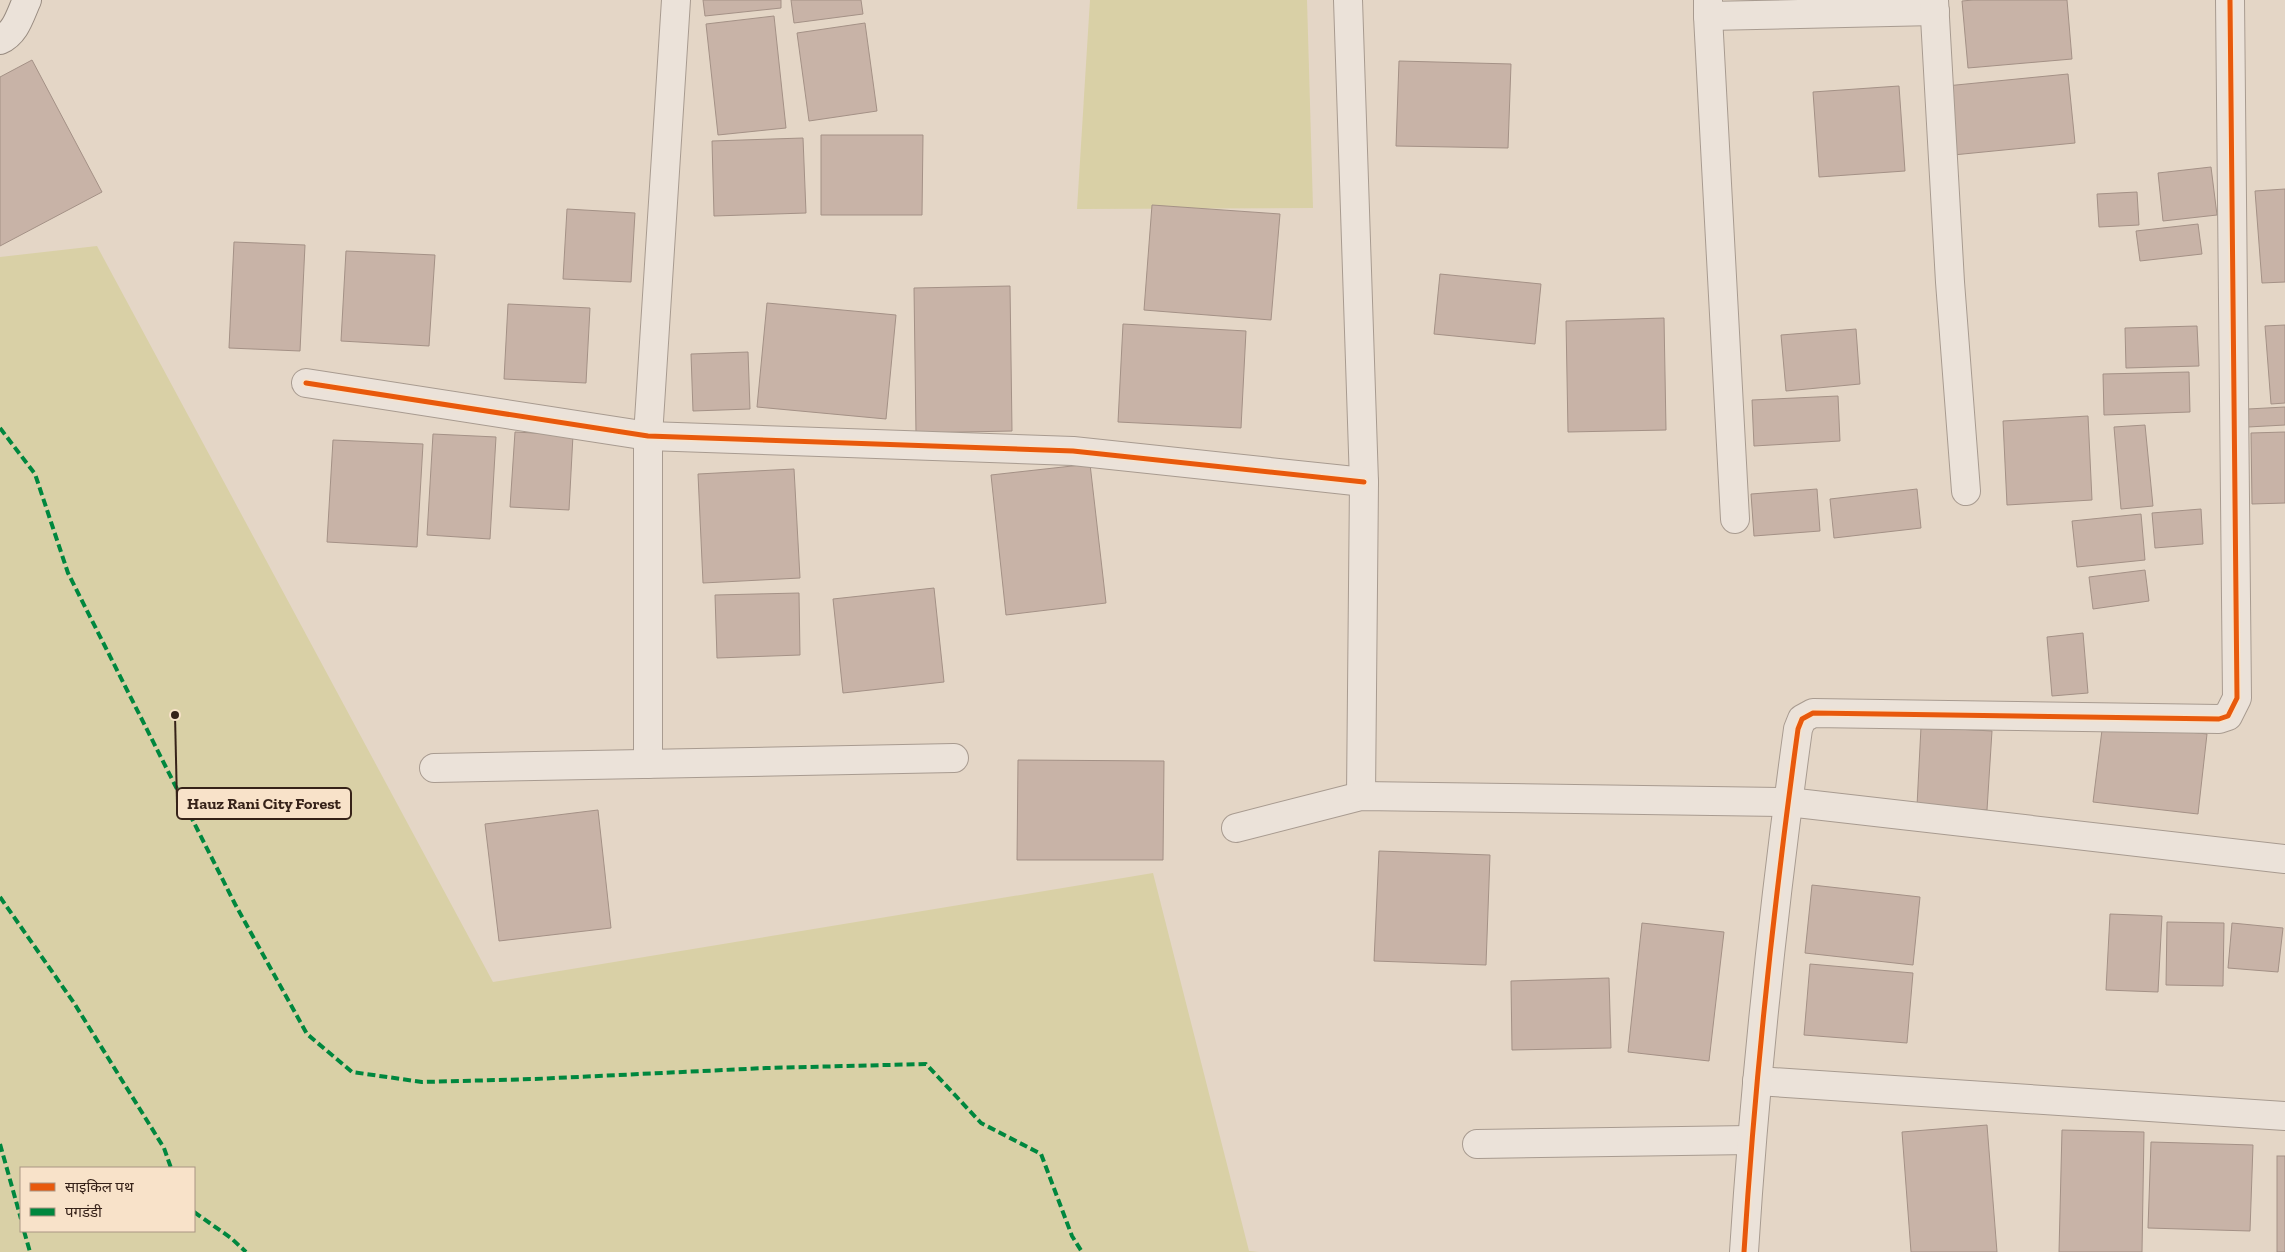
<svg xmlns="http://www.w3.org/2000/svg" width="2285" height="1252" font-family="'Zilla Slab','Noto Sans Devanagari',serif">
<rect width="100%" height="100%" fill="#e4d6c6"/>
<g fill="#d9d0a6" fill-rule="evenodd">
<path d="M 1090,0 L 1307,0 L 1313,208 L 1077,209 Z"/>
<path d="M 97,246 L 493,982 L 1153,873 L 1249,1251 L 1259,1252 L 0,1252 L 0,257 ZM 194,1168 L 194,1231 L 21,1231 L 21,1168 Z"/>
</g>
<g fill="#c8b3a7" stroke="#a49186">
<path d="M 703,0 L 781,0 L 781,8 L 705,16 Z"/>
<path d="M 791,0 L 861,0 L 863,14 L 794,23 Z"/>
<path d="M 1973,0 L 2067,0 L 2072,59 L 1968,68 L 1962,1 Z"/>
<path d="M 774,16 L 786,128 L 718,135 L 706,24 Z"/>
<path d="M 865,23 L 877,111 L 809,121 L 797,33 Z"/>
<path d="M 32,60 L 102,192 L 0,246 L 0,77 Z"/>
<path d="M 1399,61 L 1511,64 L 1508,148 L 1396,146 Z"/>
<path d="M 2068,74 L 2075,143 L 1953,155 L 1946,86 Z"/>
<path d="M 1899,86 L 1905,171 L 1819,177 L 1813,92 Z"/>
<path d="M 821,135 L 923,135 L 922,215 L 821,215 Z"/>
<path d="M 803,138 L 806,213 L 714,216 L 712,141 Z"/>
<path d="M 2211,167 L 2217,215 L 2163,221 L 2158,173 Z"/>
<path d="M 2285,189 L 2285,282 L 2262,283 L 2255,191 Z"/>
<path d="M 2137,192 L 2139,225 L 2099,227 L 2097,194 Z"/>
<path d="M 1152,205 L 1280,214 L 1271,320 L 1144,310 Z"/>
<path d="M 567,209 L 635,213 L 631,282 L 563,279 Z"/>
<path d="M 2198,224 L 2202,254 L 2140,261 L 2136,231 Z"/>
<path d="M 234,242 L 305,245 L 300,351 L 229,348 Z"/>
<path d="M 346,251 L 435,255 L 429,346 L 341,341 Z"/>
<path d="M 1440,274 L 1541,284 L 1535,344 L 1434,334 Z"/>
<path d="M 1010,286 L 1012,431 L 916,433 L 914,288 Z"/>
<path d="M 767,303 L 896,315 L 886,419 L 757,407 Z"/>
<path d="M 508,304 L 590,308 L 586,383 L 504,379 Z"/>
<path d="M 1664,318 L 1666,430 L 1568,432 L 1566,321 Z"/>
<path d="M 1123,324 L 1246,331 L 1241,428 L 1118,422 Z"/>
<path d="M 2285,325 L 2285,403 L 2271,404 L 2265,326 Z"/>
<path d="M 2197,326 L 2199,366 L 2126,368 L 2125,328 Z"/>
<path d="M 1856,329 L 1860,384 L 1786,391 L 1781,335 Z"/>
<path d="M 748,352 L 750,409 L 693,411 L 691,354 Z"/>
<path d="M 2189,372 L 2190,412 L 2104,415 L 2103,374 Z"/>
<path d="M 1838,396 L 1840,441 L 1754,446 L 1752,400 Z"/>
<path d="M 2285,407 L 2285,425 L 2248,427 L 2248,409 Z"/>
<path d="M 2088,416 L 2092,500 L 2007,505 L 2003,421 Z"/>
<path d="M 2145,425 L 2153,506 L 2121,509 L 2114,427 Z"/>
<path d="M 515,432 L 573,435 L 569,510 L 510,507 Z"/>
<path d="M 2285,432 L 2285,503 L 2252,504 L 2251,433 Z"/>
<path d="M 433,434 L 496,437 L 490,539 L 427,535 Z"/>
<path d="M 333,440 L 423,444 L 417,547 L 327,542 Z"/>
<path d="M 1090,464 L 1106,603 L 1006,615 L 991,475 Z"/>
<path d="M 794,469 L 800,578 L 703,583 L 698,474 Z"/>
<path d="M 1817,489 L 1820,531 L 1754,536 L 1751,494 Z"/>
<path d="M 1917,489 L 1921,528 L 1834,538 L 1830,499 Z"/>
<path d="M 2201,509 L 2203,544 L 2155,548 L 2152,513 Z"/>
<path d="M 2141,514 L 2145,560 L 2077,567 L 2072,521 Z"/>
<path d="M 2145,570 L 2149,601 L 2093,609 L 2089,577 Z"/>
<path d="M 934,588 L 944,682 L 843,693 L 833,599 Z"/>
<path d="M 799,593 L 800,655 L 717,658 L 715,595 Z"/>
<path d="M 2083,633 L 2088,693 L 2052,696 L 2047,637 Z"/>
<path d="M 2103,722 L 2207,734 L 2198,814 L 2093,802 Z"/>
<path d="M 1921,727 L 1992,731 L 1987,810 L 1917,806 Z"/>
<path d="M 1018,760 L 1164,761 L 1163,860 L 1017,860 Z"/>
<path d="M 598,810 L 611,928 L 499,941 L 485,824 Z"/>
<path d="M 1379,851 L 1490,855 L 1486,965 L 1374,961 Z"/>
<path d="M 1812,885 L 1920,897 L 1913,965 L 1805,953 Z"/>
<path d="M 2110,914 L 2162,916 L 2158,992 L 2106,990 Z"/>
<path d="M 2167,922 L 2224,923 L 2223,986 L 2166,985 Z"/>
<path d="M 1642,923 L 1724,932 L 1709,1061 L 1628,1052 Z"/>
<path d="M 2232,923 L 2283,928 L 2278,972 L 2228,968 Z"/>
<path d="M 1810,964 L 1913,973 L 1907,1043 L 1804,1035 Z"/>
<path d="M 1609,978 L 1611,1048 L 1512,1050 L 1511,981 Z"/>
<path d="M 1987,1125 L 1997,1252 L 1911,1252 L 1902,1132 Z"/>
<path d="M 2062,1130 L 2144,1132 L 2142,1252 L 2059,1252 Z"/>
<path d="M 2151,1142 L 2253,1145 L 2250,1231 L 2148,1228 Z"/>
<rect x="2277" y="1156" width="8" height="96"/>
</g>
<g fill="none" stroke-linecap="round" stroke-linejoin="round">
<defs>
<g id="street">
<path d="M 1348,0 L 1364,482 L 1361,796"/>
<path d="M 1708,0 L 1708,16 L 1935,11"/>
<path d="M 1934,0 L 1950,282 L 1966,491"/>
<path d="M 1708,16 L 1735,519"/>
<path d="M 306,383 L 648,436 L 1073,451 L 1364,482"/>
<path d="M 648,764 L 648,436 L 676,0"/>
<path d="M 434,768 L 954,758"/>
<path d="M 1236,828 L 1361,796 L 1788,802 L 2285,859"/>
<path d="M 1757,1081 L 2285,1116"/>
<path d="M 1477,1144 L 1751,1140"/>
<path d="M 1744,1252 C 1755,1077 1774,903 1798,729 L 1802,719 L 1813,713 L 2219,719 L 2228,716 L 2237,698 L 2230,0"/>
</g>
<path id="secondary" d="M 0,40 C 16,33 20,15 27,0"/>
</defs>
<use href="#street" stroke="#a89b90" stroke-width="30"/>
<use href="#secondary" stroke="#988b80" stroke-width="30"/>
<use href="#street" stroke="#ebe2d9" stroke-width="28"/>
<use href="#secondary" stroke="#ebe2d9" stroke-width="28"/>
<g stroke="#00873e" stroke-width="4" stroke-dasharray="8 4" stroke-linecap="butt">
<path d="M 0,428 L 35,474 L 68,573 L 235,904 L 307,1034 L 352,1072 L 422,1082 L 535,1079 L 766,1068 L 926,1064 L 981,1123 L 1041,1154 L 1072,1236 L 1082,1252"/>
<path d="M 0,897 L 74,1003 L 164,1148 L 171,1168"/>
<path d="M 0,1144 L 21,1219"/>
<path d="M 194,1212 L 231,1238 L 246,1252"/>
<path d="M 24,1231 L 30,1252"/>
</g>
<defs>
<g id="cycleway">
<path d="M 306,383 L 648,436 L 1073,451 L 1364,482"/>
<path d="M 1744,1252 C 1755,1077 1774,903 1798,729 L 1802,719 L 1813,713 L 2219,719 L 2228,716 L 2237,698 L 2230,0"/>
</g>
</defs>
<use href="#cycleway" stroke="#f8e2c9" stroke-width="8"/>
<use href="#cycleway" stroke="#e8590c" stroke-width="5"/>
</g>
<path fill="none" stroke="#362219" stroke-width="2" d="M175 715L177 803"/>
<circle fill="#362219" stroke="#f8e2c9" stroke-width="2" cx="175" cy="715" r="5"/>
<rect fill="#f8e2c9" stroke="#362219" stroke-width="2" x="177" y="788" width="174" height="31" rx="5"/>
<g font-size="16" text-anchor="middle" font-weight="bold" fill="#362219">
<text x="264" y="809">Hauz Rani City Forest</text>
</g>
<rect x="20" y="1167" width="175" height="65" fill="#f8e2c9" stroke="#aa9583"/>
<rect x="30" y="1183" width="25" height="8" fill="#e8590c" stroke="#aa9583"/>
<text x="65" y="1192" font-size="15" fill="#362219">साइकिल पथ</text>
<rect x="30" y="1208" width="25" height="8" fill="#00873e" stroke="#aa9583"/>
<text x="65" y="1217" font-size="15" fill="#362219">पगडंडी</text>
</svg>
